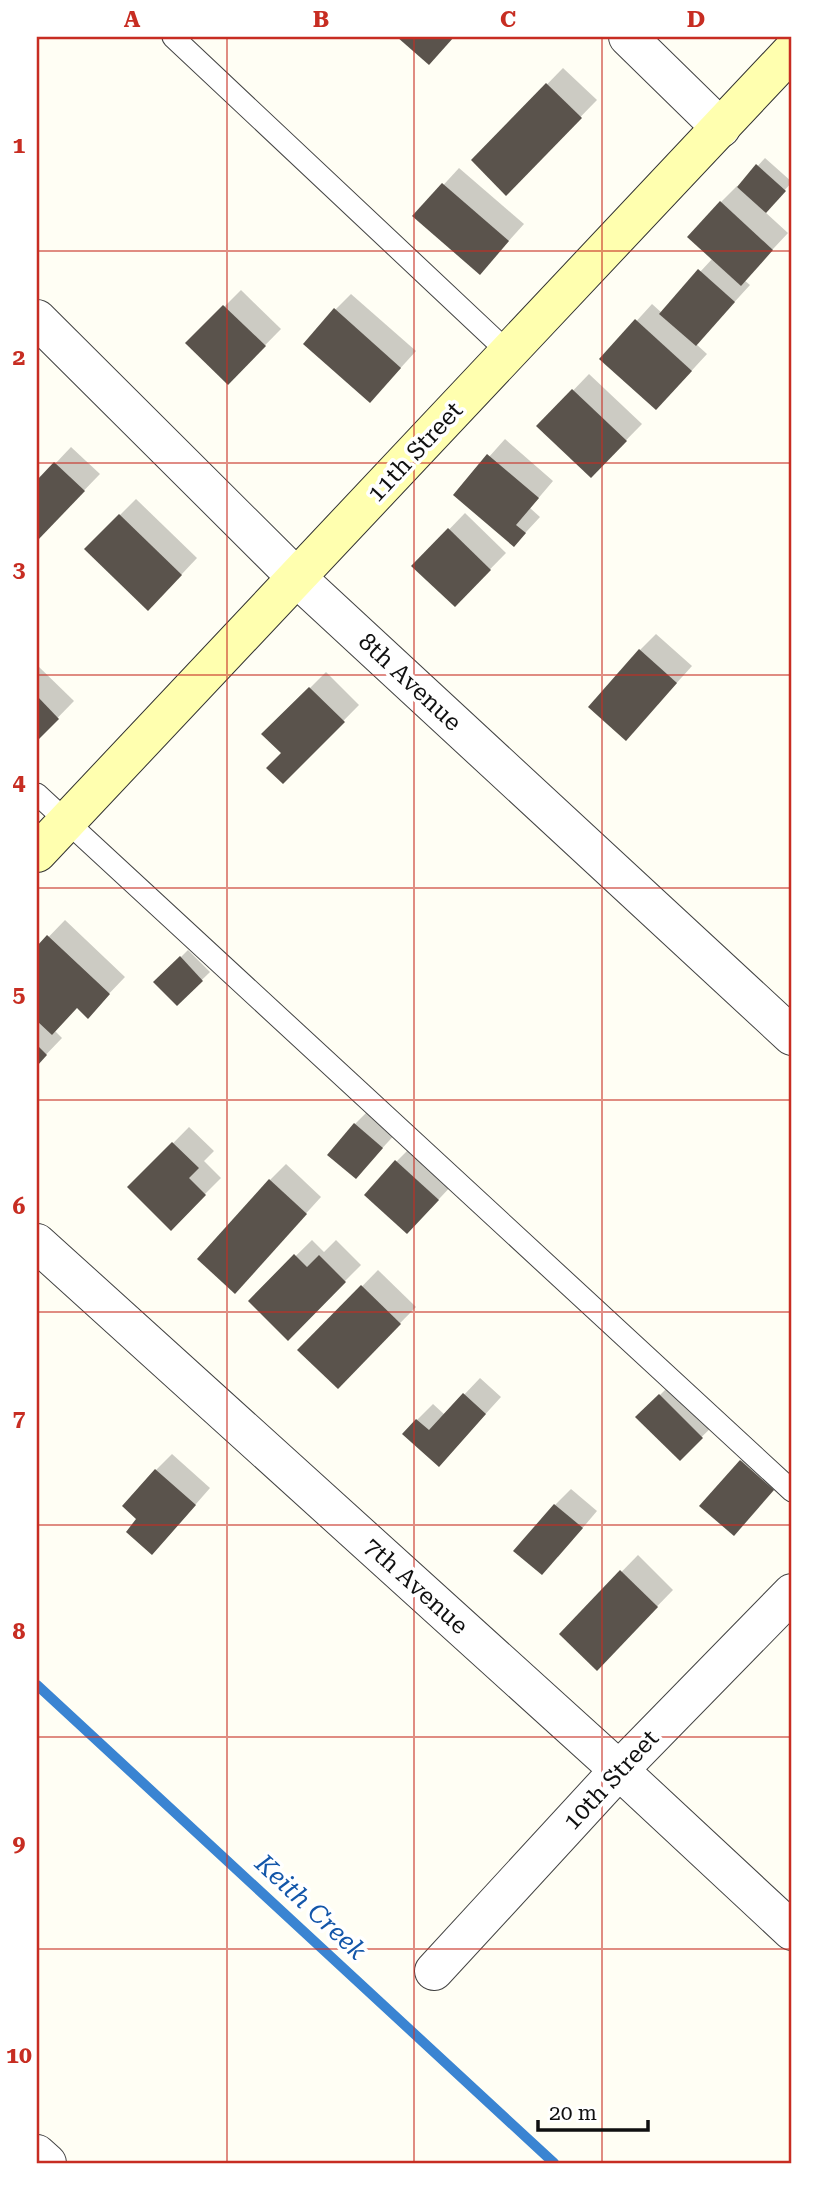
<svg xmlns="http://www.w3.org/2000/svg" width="829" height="2200" font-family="'Roboto Serif',serif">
<rect width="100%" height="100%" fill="#fffef4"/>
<g fill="#0003">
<path d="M 563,68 L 597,100 L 506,193 L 473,160 Z"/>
<path d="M 765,158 L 792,182 L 765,212 L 788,233 L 744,280 L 750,285 L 696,344 L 707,354 L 672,392 L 602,359 L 652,304 L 662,313 L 713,258 L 721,202 L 737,186 L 738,188 Z"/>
<path d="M 459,168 L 524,224 L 480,273 L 415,216 Z"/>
<path d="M 241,290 L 281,329 L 228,383 L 188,343 Z"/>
<path d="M 351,294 L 416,351 L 386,384 L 335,310 Z"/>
<path d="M 589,374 L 642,424 L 591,476 L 539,426 Z"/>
<path d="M 505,439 L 553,481 L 530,508 L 540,517 L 514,545 L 455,495 Z"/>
<path d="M 71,447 L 100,474 L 37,539 L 37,483 Z"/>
<path d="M 136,499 L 197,558 L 164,593 L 86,549 Z"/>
<path d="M 465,513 L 506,553 L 455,605 L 414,566 Z"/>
<path d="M 656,634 L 692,666 L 626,739 L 640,650 Z"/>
<path d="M 37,665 L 74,701 L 37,739 Z"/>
<path d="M 326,672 L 359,705 L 283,782 L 283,753 L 264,734 Z"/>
<path d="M 65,920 L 125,977 L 103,1000 L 77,1006 L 54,1030 L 62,1038 L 37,1064 L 37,949 Z"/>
<path d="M 188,950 L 210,972 L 177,1004 L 156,982 Z"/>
<path d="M 371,1108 L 398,1131 L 356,1177 L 355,1124 Z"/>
<path d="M 189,1127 L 214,1151 L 204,1161 L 221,1178 L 171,1228 L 130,1187 Z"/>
<path d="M 412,1146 L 454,1183 L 423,1216 L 396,1162 Z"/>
<path d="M 286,1164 L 321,1197 L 250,1275 L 270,1180 Z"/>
<path d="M 312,1240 L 324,1252 L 336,1240 L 361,1265 L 288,1338 L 250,1301 Z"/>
<path d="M 378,1270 L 416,1307 L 338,1386 L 300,1350 Z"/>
<path d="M 480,1378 L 501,1397 L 439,1465 L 417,1420 L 433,1404 L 445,1415 Z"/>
<path d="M 676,1379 L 718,1421 L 680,1458 L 638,1417 Z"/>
<path d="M 757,1445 L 789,1473 L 734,1533 L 741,1461 Z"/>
<path d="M 172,1454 L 210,1488 L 168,1536 L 139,1519 L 156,1470 Z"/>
<path d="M 571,1489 L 597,1511 L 558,1557 L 555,1505 Z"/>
<path d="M 638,1555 L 673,1590 L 597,1668 L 561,1634 Z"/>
</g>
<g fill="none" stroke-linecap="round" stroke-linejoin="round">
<path stroke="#3a84d2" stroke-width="10" d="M 37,1685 L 554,2163"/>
</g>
<g fill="#5a534c">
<path d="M 397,37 L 454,37 L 429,65 Z"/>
<path d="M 546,83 L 582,118 L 506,196 L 471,160 Z"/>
<path d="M 756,164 L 786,191 L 766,213 L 737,187 Z"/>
<path d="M 442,183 L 509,241 L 480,275 L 412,216 Z"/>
<path d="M 720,201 L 773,250 L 741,286 L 687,237 Z"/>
<path d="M 698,269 L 735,302 L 696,346 L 659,314 Z"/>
<path d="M 223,305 L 266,346 L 228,385 L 185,343 Z"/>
<path d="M 334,308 L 401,368 L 370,403 L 303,344 Z"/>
<path d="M 635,319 L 692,371 L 656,410 L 599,359 Z"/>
<path d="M 572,389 L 627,441 L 591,478 L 536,426 Z"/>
<path d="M 487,454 L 539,498 L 516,525 L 526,533 L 514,547 L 453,495 Z"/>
<path d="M 54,462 L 85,491 L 37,541 L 37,480 Z"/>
<path d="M 119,514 L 182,575 L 148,611 L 84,549 Z"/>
<path d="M 448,528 L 491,570 L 455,607 L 411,566 Z"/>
<path d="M 639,649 L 677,683 L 626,741 L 588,707 Z"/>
<path d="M 309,687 L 345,722 L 283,784 L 266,768 L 281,753 L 261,734 Z"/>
<path d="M 37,696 L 59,719 L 37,741 Z"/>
<path d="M 47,935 L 110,994 L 88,1019 L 77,1008 L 52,1035 L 37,1021 L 37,946 Z"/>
<path d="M 180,956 L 203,981 L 177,1006 L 153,982 Z"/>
<path d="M 37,1045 L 47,1055 L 37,1066 Z"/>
<path d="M 354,1123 L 383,1148 L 356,1179 L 327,1155 Z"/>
<path d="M 172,1142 L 199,1168 L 189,1178 L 206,1195 L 171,1231 L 127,1187 Z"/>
<path d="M 395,1160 L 439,1200 L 407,1234 L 364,1195 Z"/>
<path d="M 269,1179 L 307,1214 L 235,1294 L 197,1259 Z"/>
<path d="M 294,1254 L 307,1267 L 319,1255 L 346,1282 L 288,1341 L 248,1301 Z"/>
<path d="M 361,1285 L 401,1324 L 338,1389 L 297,1350 Z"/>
<path d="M 463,1393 L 486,1414 L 439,1467 L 402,1434 L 416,1419 L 429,1430 Z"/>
<path d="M 659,1394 L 703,1438 L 680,1461 L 635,1417 Z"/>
<path d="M 740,1460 L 774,1490 L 734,1536 L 699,1506 Z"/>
<path d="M 155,1469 L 196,1505 L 152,1555 L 126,1532 L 136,1519 L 122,1506 Z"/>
<path d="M 554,1504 L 583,1528 L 542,1575 L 513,1551 Z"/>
<path d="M 620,1570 L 658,1607 L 597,1671 L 559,1634 Z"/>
</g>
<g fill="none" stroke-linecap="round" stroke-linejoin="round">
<defs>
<g id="service">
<path d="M 173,37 L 509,353"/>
<path d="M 37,794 L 792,1491"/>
</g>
<g id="minor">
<path d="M 628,37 L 721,128"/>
<path d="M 37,319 L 297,578 L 792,1036"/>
<path d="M 37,1243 L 619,1770 L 792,1931"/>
<path d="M 434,1971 L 619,1770 L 792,1593"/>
<path d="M 37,2154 L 47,2163"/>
</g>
<path id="secondary" d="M 37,853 L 792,51"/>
</defs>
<use href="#service" stroke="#434343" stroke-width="23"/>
<use href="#minor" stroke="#434343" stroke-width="40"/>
<use href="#secondary" stroke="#323232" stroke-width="40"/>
<use href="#service" stroke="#fff" stroke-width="21"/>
<use href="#minor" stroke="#fff" stroke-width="38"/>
<use href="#secondary" stroke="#ffffaf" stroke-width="38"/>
</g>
<path fill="none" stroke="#c72d22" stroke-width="2" stroke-opacity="0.55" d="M 227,37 L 227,2163M 414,37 L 414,2163M 602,37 L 602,2163M 37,251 L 792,251M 37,463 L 792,463M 37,675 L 792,675M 37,888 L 792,888M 37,1100 L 792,1100M 37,1312 L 792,1312M 37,1525 L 792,1525M 37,1737 L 792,1737M 37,1949 L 792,1949"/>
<g text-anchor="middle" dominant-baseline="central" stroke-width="7" stroke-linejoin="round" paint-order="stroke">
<g font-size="24" fill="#101010" stroke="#fff">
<text transform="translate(415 452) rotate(-47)">11th Street</text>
<text transform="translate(410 682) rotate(43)">8th Avenue</text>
<text transform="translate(416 1586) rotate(42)">7th Avenue</text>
<text transform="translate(611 1780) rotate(-47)">10th Street</text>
</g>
<g font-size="26" font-style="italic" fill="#1356a9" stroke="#fff">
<text transform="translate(311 1907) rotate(43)">Keith Creek</text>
</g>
</g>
<rect width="829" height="2200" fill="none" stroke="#ffffff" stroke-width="77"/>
<path d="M538 2120v10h110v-10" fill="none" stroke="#101010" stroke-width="3.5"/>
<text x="549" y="2120" font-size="21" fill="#101010" stroke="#ffffff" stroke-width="5" paint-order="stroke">20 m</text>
<rect x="38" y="38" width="752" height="2124" fill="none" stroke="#c72d22" stroke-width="2.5"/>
<g font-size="23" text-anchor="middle" font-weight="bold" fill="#c72d22">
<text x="132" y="27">A</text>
<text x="321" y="27">B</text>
<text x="508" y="27">C</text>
<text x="696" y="27">D</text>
<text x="19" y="153">1</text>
<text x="19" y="365">2</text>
<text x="19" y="577">3</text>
<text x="19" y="790">4</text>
<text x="19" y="1002">5</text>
<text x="19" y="1214">6</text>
<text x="19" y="1426">7</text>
<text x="19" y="1639">8</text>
<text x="19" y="1851">9</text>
<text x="19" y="2063">10</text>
</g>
</svg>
